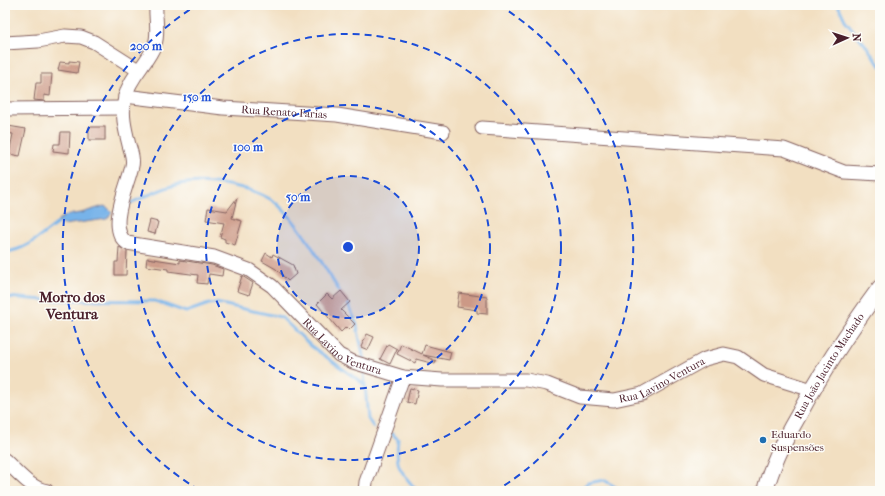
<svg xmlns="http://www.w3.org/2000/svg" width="885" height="496" font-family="'IM FELL French Canon',serif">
<rect width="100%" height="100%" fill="#fdfcf7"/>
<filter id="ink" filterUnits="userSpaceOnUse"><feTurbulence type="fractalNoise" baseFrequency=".025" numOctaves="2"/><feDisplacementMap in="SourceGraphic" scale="8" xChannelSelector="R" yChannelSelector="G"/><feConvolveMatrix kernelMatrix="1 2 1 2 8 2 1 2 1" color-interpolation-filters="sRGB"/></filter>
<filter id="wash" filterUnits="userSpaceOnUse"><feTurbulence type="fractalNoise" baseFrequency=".012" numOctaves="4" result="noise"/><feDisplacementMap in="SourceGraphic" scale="16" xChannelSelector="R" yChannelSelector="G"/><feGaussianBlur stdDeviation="0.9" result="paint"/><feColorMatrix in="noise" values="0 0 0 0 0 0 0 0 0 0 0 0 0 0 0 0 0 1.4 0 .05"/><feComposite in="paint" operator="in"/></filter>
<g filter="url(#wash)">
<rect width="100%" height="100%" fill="#f2dfc1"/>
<path fill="#77b3e9" stroke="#60698a" d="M 104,206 L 108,208 L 112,212 L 107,219 L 63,225 L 58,223 L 58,220 L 67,215 L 81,213 Z"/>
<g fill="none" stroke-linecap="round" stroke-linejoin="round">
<g stroke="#77b3e9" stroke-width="3">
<path d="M 838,5 L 845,20 L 867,47 L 880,66"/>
<path d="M 131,203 C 146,196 160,189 176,185 C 203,178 254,186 276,203 C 301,224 324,267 342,295"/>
<path d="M 5,252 C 27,250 41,235 58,223"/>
<path d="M 5,297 L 45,300 L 155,301 L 186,312 L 209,304 L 216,303 L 281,317 L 311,346 L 365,385 L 368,419 L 374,428"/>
<path d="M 347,301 L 357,325 L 364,361"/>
<path d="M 364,370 L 365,385"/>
<path d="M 392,434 L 398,439 C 395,468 399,469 417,491"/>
<path d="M 578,491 L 588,483 L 604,480 L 622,491"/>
<path d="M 696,491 L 709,491"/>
</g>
</g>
<g id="blocks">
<g fill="#cc9986">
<path d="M 69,61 L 79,62 L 77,73 L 58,70 L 60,62 L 69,63 Z"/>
<path d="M 41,74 L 52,74 L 50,96 L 44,95 L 44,101 L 34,100 L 36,83 L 41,83 Z"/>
<path d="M 8,126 L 26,129 L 20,156 L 9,154 L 13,134 L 7,133 Z"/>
<rect x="89" y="127" width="16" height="13"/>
<path d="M 61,132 L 70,132 L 69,153 L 53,151 L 54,144 L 60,144 Z"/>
<path d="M 237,198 L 232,218 L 242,221 L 235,245 L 225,242 L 225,239 L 220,237 L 224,223 L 206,220 L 208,208 L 227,211 Z"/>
<path d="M 150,220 L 158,222 L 155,234 L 147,232 Z"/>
<path d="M 119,247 L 127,251 L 126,275 L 115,275 L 115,262 L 118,262 Z"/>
<path d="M 266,253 L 272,257 L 273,254 L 293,265 L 296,274 L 288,281 L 276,269 L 262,261 Z"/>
<path d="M 147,258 L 180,263 L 180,260 L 212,265 L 223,269 L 222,276 L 209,274 L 207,284 L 197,283 L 198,275 L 168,271 L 168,269 L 146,266 Z"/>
<path d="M 242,276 L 253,283 L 249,295 L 237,291 Z"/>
<path d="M 341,291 L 350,302 L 341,310 L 355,324 L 349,330 L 346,327 L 341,332 L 317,304 L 327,294 L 332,299 Z"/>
<path d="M 459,293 L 487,297 L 487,314 L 477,313 L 477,310 L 457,307 Z"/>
<path d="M 367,334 L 374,337 L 368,350 L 361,347 Z"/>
<path d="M 388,344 L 397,349 L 390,364 L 380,359 Z"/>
<path d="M 401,344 L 422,354 L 425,345 L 451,352 L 449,360 L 423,355 L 436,361 L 435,364 L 416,359 L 415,363 L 397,354 Z"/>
<path d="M 410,388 L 418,390 L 415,404 L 407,402 Z"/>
</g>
</g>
</g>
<g filter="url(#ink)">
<use href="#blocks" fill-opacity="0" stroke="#856260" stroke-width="1"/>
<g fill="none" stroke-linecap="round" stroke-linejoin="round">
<defs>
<g id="minor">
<path id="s1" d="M 156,5 C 155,17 159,33 155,44 C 149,62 130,76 125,97 C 121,113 125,129 129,145 C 131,152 134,159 132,166 C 128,185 106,229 127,243 L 214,257 L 249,270 L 272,286 L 339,355 L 353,362 L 403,377 L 442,380 L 526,380 L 547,384 L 580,397 L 614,400 L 642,394 L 705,359 L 724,354 L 738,357 L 764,375 L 812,390"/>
<path d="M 5,43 L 38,41 L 65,36 L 81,37 L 94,42 L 138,70"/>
<path id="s2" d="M 125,96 L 223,108 L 337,115 L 443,132"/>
<path d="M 5,109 L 122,108"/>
<path d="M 482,128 L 784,149 L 844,172 L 880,174"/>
<path d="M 5,460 C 16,471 30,488 47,491"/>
<path d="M 365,491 L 366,482 L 403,377"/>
</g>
<g id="major">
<path id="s3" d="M 765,491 C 772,464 784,440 798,416 C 822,371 850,329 880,288"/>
</g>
</defs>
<use href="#minor" stroke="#856260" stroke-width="15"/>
<use href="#major" stroke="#856260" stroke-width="18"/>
<use href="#minor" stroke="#fff" stroke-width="13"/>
<use href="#major" stroke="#fff" stroke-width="16"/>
</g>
</g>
<circle cx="348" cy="247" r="71" fill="#1d4ed8" fill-opacity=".12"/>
<g fill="none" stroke="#1d4ed8" stroke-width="2" stroke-dasharray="7 5">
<circle cx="348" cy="247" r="71"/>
<circle cx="348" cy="247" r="142"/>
<circle cx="348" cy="247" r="213"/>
<path d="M199 490A285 285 0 0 1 197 5M499 5A285 285 0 0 1 497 490"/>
</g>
<circle fill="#1f6fb2" stroke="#fdfcf7" stroke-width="1.5" cx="763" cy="440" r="4"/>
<g text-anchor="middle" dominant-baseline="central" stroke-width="3" stroke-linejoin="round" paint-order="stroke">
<g font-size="11" fill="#4a1f2b" stroke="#fdfcf7">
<text stroke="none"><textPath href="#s2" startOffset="160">Rua Renato Farias</textPath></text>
<text stroke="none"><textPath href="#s1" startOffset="500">Rua Lavino Ventura</textPath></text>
<text stroke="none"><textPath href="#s3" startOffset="141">Rua João Jacinto Machado</textPath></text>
<text stroke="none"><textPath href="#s1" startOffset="836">Rua Lavino Ventura</textPath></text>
</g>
<g font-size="11" fill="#4a1f2b" stroke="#fdfcf7" text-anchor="start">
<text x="771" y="434">Eduardo<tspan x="771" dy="13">Suspensões</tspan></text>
</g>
<g font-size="15" font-weight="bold" fill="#4a1f2b" stroke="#fdfcf7">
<text x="72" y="297">Morro dos<tspan x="72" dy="17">Ventura</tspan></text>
</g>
</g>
<circle cx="348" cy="247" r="6" fill="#1d4ed8" stroke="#fdfcf7" stroke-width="2"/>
<g font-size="12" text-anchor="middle" font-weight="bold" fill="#1d4ed8" stroke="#fdfcf7" stroke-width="3" stroke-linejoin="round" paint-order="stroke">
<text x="146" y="50">200 m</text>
<text x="197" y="101">150 m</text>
<text x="248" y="151">100 m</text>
<text x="298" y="201">50 m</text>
</g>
<rect width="885" height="496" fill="none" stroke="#fdfcf7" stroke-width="20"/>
<g transform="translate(847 38) rotate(87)" stroke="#fdfcf7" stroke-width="3" paint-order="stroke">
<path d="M0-3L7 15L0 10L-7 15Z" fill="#4a1f2b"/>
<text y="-6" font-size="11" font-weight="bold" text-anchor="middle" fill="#4a1f2b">N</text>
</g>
</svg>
